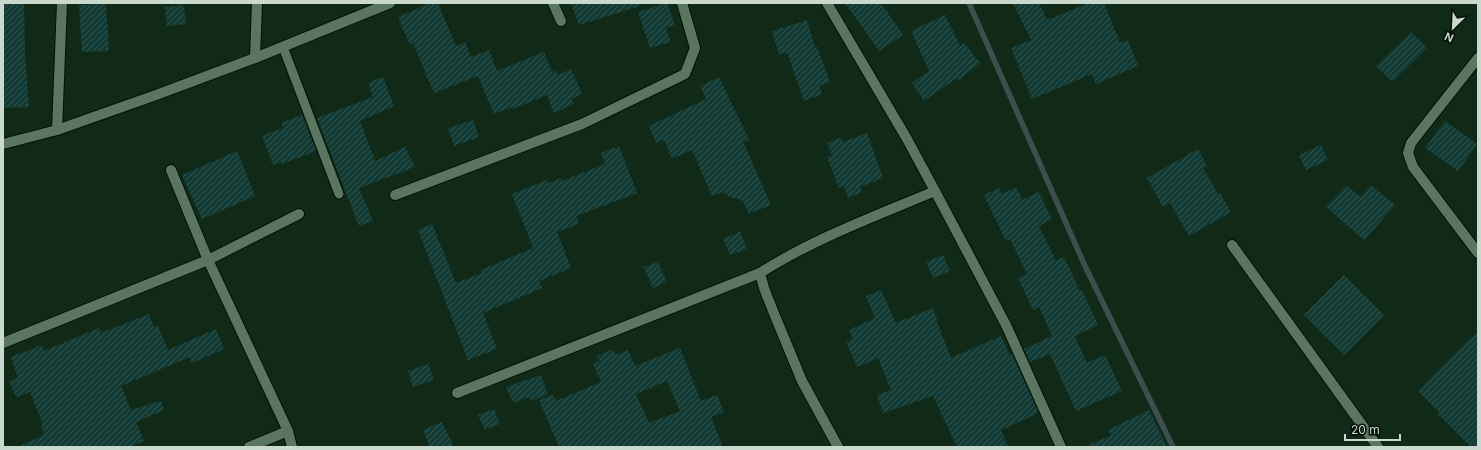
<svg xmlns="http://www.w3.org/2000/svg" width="1481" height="450" font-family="Inter,sans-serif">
<defs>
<pattern id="building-hatch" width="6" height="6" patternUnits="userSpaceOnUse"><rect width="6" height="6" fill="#133b35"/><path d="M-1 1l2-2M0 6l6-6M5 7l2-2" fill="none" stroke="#345751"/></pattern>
</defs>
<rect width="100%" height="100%" fill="#112a18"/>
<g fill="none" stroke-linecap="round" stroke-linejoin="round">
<path stroke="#3d4e4e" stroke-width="5.5" d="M 969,3 L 1085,266 L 1173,447"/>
</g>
<g fill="url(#building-hatch)" fill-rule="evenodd">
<path d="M 3,3 L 24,3 L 25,58 L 29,107 L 3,108 Z"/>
<path d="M 431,3 L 438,3 L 456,46 L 465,42 L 471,57 L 489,50 L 497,71 L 544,52 L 552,72 L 556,70 L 558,75 L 571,69 L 582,94 L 571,99 L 574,104 L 554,113 L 547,95 L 513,109 L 512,107 L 494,114 L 478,76 L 434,93 L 413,43 L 410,45 L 398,17 Z"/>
<path d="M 571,3 L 639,3 L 640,6 L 579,25 Z"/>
<path d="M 667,3 L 675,25 L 666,28 L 671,42 L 650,48 L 638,12 Z"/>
<path d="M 845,3 L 881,3 L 903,35 L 879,51 Z"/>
<path d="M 1013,3 L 1039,3 L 1047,20 L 1089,3 L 1104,3 L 1120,43 L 1128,40 L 1138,66 L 1096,84 L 1092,74 L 1032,99 L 1011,48 L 1031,40 Z"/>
<path d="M 106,4 L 109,51 L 82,52 L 79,5 Z"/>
<path d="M 184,5 L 186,24 L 167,26 L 165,7 Z"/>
<path d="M 945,15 L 960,46 L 964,43 L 980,63 L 959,80 L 957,78 L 924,101 L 912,83 L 929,71 L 911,31 Z"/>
<path d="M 807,20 L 815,48 L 817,47 L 830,82 L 819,86 L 822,94 L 804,101 L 787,52 L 779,54 L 772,31 Z"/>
<path d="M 1411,32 L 1427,48 L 1392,82 L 1376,66 Z"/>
<path d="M 383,77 L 394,106 L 360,121 L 375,161 L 405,147 L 415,167 L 359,188 L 373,221 L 359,226 L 317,118 L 373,97 L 368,83 Z"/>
<path d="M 719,77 L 749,140 L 743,142 L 771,205 L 749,214 L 743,201 L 728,196 L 723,192 L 712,196 L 692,150 L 672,159 L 664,140 L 656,143 L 649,126 L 706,99 L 700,86 Z"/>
<path d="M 302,115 L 316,151 L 282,164 L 281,162 L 273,165 L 262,136 L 283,128 L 281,123 Z"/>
<path d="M 473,120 L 479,137 L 454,146 L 448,128 Z"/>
<path d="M 1445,121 L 1477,144 L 1458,171 L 1425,148 Z"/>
<path d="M 867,133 L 883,178 L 860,187 L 862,192 L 848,198 L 844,186 L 839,188 L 827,157 L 832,155 L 827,143 L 841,138 L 843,142 Z"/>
<path d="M 1321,145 L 1328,160 L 1306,170 L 1299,155 Z"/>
<path d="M 619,146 L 637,193 L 576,216 L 579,224 L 557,232 L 571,268 L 539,281 L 542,288 L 483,313 L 497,349 L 468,360 L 418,230 L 432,224 L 456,283 L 482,273 L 481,270 L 533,248 L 512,194 L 547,180 L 548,183 L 561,178 L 562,181 L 605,164 L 601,153 Z"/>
<path d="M 1198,149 L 1207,166 L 1203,168 L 1218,194 L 1220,193 L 1231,212 L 1189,236 L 1170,203 L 1163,207 L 1147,178 Z"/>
<path d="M 237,151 L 255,196 L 202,219 L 182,175 Z"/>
<path d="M 1346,185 L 1361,197 L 1371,185 L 1395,205 L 1364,240 L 1326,207 Z"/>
<path d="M 1016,187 L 1022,200 L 1039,192 L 1052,219 L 1039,226 L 1056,261 L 1064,257 L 1080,291 L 1082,290 L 1098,325 L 1075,336 L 1087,363 L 1105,355 L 1122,391 L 1076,411 L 1050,354 L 1030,362 L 1024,349 L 1052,336 L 1039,307 L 1033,310 L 1018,278 L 1027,274 L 1010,239 L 1006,241 L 984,195 L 999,188 L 1002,194 Z"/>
<path d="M 740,232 L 747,249 L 730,255 L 723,239 Z"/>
<path d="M 943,255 L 950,271 L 933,278 L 926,262 Z"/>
<path d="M 658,262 L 667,282 L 653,288 L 644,267 Z"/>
<path d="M 1344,275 L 1384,315 L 1344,355 L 1304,315 Z"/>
<path d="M 881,290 L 896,323 L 932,308 L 938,321 L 937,322 L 951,358 L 1001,336 L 1010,355 L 1012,354 L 1039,413 L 1001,430 L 1008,447 L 957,447 L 933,396 L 883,413 L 877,395 L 891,390 L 878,358 L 857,367 L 846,342 L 853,339 L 849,330 L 875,318 L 866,296 Z"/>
<path d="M 149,314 L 154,327 L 158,326 L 168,350 L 216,329 L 224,349 L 192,363 L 190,357 L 121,386 L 131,410 L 161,401 L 164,410 L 136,422 L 144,441 L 129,447 L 17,447 L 44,435 L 41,426 L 43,425 L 30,392 L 16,397 L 9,381 L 18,378 L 11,357 L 42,345 L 44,351 L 99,328 L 101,333 Z"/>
<path d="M 1478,331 L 1478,447 L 1471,447 L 1438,414 L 1439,412 L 1418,391 Z"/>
<path d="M 680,348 L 701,401 L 717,395 L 724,412 L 711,417 L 723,447 L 559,447 L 539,400 L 553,395 L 556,401 L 601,382 L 593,364 L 600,361 L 597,356 L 613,349 L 616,355 L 628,350 L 635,366 ZM 667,381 L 680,411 L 649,423 L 636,394 Z"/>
<path d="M 428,364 L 434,380 L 413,387 L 408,371 Z"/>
<path d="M 541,375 L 548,394 L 531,401 L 529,397 L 513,403 L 506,387 Z"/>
<path d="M 494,409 L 500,424 L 485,430 L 478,415 Z"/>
<path d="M 1149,410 L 1167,447 L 1085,447 L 1111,435 L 1108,430 Z"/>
<path d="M 442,422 L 454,447 L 430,447 L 423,430 Z"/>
</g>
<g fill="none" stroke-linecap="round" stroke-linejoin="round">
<defs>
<path id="service" d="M 283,47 L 339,194"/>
<g id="minor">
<path d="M 553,3 L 561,21"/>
<path d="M 827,3 L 907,139 L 935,191 C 876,216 815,238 760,273 L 764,288 L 773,311 L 802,381 L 838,447"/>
<path d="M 255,58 L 257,3"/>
<path d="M 1478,58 L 1411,143 L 1408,153 L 1413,167 L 1478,253"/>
<path d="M 57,130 L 62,3"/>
<path d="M 3,144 L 57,130 L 156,95 L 255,58 L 390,3"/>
<path d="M 171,170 L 208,260 L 288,431 L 292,447"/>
<path d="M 935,191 L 1006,325 L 1061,447"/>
<path d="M 395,195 L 582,124 L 685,74 L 695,48 L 682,3"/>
<path d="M 1232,245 L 1378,447"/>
<path d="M 3,343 L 208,260 L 299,214"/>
<path d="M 457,393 L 760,273"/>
<path d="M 249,447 L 288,431"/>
</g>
</defs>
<use href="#service" stroke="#001204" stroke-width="11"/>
<use href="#minor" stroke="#001204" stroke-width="12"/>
<use href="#service" stroke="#5a7560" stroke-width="9"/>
<use href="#minor" stroke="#5a7560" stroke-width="10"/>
</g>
<rect width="1481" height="450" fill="none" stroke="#cad9cd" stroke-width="8"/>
<g transform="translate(1453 28) rotate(204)" stroke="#061008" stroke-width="3" paint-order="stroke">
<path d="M0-3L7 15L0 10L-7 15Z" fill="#cad9cd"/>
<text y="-6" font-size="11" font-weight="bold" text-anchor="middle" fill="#cad9cd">N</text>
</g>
<path d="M1345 434v6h55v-6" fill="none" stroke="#cad9cd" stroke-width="2"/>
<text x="1351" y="434" font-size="12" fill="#cad9cd" stroke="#061008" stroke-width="3" paint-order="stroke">20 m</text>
</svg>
